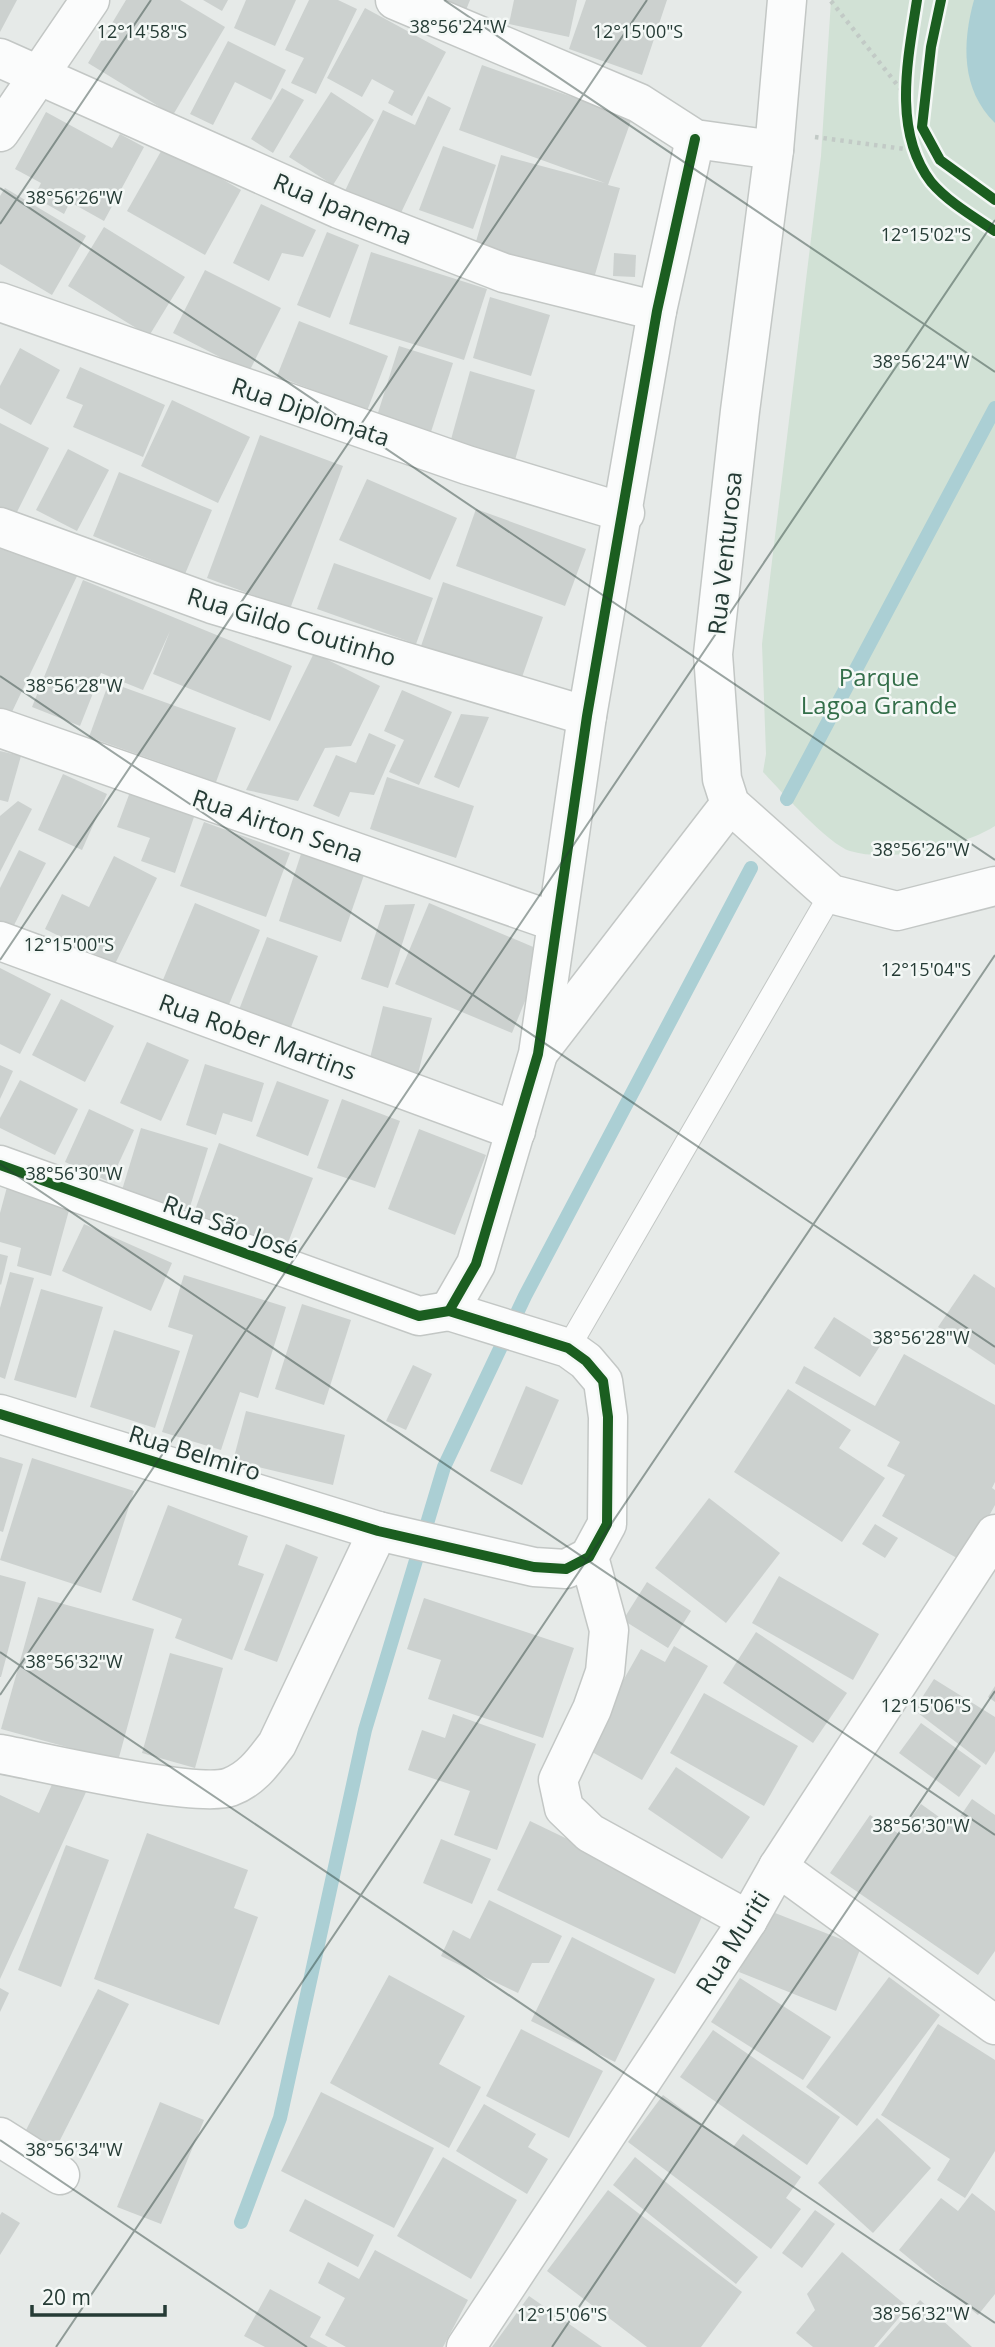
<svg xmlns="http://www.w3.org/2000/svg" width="995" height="2347" font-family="'Open Sans',sans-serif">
<rect width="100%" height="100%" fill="#e6eae8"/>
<path fill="#d1e1d5" d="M 831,0 L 995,0 L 995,826 C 962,847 889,863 850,851 C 828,844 780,790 763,772 L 766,754 L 762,644 L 821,156 Z"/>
<path fill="#abcfd4" d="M 974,0 L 995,0 L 995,123 C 961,90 962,43 974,0 Z"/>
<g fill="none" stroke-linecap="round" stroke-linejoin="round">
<g stroke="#abcfd4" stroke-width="14">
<path d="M 787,799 L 995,408"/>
<path d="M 241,2222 L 280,2118 L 365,1730 L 444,1467 L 525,1296 L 751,868"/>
</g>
</g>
<g fill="#ccd1cf">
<path d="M 0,0 L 17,0 L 0,32 Z"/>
<path d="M 126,0 L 180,0 L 225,27 L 173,115 L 88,63 Z"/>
<path d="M 203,0 L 228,0 L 222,11 Z"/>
<path d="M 246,0 L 296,0 L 275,46 L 234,28 Z"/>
<path d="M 309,0 L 338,0 L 357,9 L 316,94 L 291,83 L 304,58 L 285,50 Z"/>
<path d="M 443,0 L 470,0 L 466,10 Z"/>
<path d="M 514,0 L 577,0 L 569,37 L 509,24 Z"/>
<path d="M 586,0 L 667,0 L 642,75 L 569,49 Z"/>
<path d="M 365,8 L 446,52 L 412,116 L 388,103 L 394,91 L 372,79 L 362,97 L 327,78 Z"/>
<path d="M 228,41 L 286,70 L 271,100 L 235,82 L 213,125 L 190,114 Z"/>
<path d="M 482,65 L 632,118 L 608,185 L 620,188 L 594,278 L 475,245 L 501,155 L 605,183 L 459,130 Z"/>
<path d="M 282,88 L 304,100 L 273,153 L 251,139 Z"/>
<path d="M 331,92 L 374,120 L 333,185 L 289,157 Z"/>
<path d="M 428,96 L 451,108 L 398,219 L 344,193 L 383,110 L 415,125 Z"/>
<path d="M 46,112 L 112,148 L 120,134 L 144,147 L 104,221 L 70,202 L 64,214 L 34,197 L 41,183 L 15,169 Z"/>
<path d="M 164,146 L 241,190 L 205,255 L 127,211 Z"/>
<path d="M 443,146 L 496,165 L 473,229 L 419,210 Z"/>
<path d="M 5,188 L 86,236 L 52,295 L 0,264 L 0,196 Z"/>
<path d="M 261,204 L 316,230 L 303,257 L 282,253 L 269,281 L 233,263 Z"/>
<path d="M 104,227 L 185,277 L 149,336 L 68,286 Z"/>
<path d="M 327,232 L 359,245 L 330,318 L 297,305 Z"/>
<path d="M 371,252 L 487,289 L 464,360 L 349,324 Z"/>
<path d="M 614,253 L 636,255 L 635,277 L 613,276 Z"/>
<path d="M 205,270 L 281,308 L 249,372 L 173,333 Z"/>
<path d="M 490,297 L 550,315 L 531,376 L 473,358 Z"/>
<path d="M 299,321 L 388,356 L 367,411 L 277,376 Z"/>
<path d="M 399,346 L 453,363 L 431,432 L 377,416 Z"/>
<path d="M 20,348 L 60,370 L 31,425 L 0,408 L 0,386 Z"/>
<path d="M 80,367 L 165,405 L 143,457 L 73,427 L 83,405 L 66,398 Z"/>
<path d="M 470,371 L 535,390 L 515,460 L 450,443 Z"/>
<path d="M 172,400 L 250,437 L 218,503 L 141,466 Z"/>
<path d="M 0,423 L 49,448 L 12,522 L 0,516 Z"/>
<path d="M 260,435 L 343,466 L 290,609 L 207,578 Z"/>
<path d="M 68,449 L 109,470 L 77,531 L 36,510 Z"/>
<path d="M 119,472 L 212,510 L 185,574 L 93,536 Z"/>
<path d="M 367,479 L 457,518 L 430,580 L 339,540 Z"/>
<path d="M 476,509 L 586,549 L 565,606 L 456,566 Z"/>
<path d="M 0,537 L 78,574 L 10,716 L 0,711 Z"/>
<path d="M 334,563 L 433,598 L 416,644 L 317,609 Z"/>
<path d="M 83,580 L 292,666 L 270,721 L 153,674 L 170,631 L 143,690 L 101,673 L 80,726 L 32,707 Z"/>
<path d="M 443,582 L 543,617 L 521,680 L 421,646 Z"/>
<path d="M 314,653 L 380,686 L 351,746 L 325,748 L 298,801 L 246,790 Z"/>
<path d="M 109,682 L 236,728 L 216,782 L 89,737 Z"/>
<path d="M 402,690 L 452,712 L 419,785 L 389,772 L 404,740 L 384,731 Z"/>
<path d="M 461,714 L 489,717 L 459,788 L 434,777 Z"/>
<path d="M 369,733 L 396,745 L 374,795 L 350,792 L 339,817 L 313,806 L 336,755 L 356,763 Z"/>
<path d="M 0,751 L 21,756 L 8,802 L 0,800 Z"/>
<path d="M 63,774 L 107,794 L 82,850 L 38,830 Z"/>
<path d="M 387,777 L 474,806 L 456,858 L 370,829 Z"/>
<path d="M 130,792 L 195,814 L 175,873 L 141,861 L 150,838 L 117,827 Z"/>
<path d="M 18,801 L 32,809 L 0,872 L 0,816 Z"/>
<path d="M 204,822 L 290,853 L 266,917 L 180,886 Z"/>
<path d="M 19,850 L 46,863 L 13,927 L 0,921 L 0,888 Z"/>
<path d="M 302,851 L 365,872 L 341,942 L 279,921 Z"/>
<path d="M 114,856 L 157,878 L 115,964 L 45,929 L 62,894 L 89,907 Z"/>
<path d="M 195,903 L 260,930 L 225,1014 L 160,987 Z"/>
<path d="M 429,903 L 545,952 L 512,1033 L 395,984 Z"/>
<path d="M 415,904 L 388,988 L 361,979 L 385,905 Z"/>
<path d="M 267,937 L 318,956 L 288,1035 L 237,1015 Z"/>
<path d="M 0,968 L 51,994 L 20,1054 L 0,1044 Z"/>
<path d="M 61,999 L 114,1026 L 85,1082 L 32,1055 Z"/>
<path d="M 383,1006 L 432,1018 L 417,1078 L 368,1066 Z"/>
<path d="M 147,1042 L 189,1060 L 161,1121 L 120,1103 Z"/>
<path d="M 205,1064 L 264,1083 L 252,1122 L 223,1113 L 216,1135 L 186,1125 Z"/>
<path d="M 0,1065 L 13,1071 L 0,1099 Z"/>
<path d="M 20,1080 L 78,1109 L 55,1155 L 0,1128 L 0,1118 Z"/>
<path d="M 277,1081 L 329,1100 L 308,1156 L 256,1136 Z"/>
<path d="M 342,1099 L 400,1121 L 375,1188 L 317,1168 Z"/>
<path d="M 89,1109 L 134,1130 L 110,1182 L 65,1162 Z"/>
<path d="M 141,1128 L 208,1148 L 189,1210 L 122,1190 Z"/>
<path d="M 419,1129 L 486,1155 L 455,1235 L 388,1209 Z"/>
<path d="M 219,1143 L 313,1178 L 286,1248 L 194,1213 Z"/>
<path d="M 7,1187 L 71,1203 L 51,1276 L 17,1266 L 21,1248 L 0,1242 L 0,1213 Z"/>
<path d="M 84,1224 L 172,1263 L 151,1311 L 62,1271 Z"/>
<path d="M 0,1254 L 8,1256 L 1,1285 L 0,1284 Z"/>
<path d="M 10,1272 L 34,1278 L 5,1379 L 0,1377 L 0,1308 Z"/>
<path d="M 974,1274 L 995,1288 L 995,1365 L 938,1327 Z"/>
<path d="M 184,1275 L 286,1307 L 258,1398 L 240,1392 L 221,1450 L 162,1432 L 193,1335 L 168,1327 Z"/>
<path d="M 41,1289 L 103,1307 L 76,1398 L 14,1380 Z"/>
<path d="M 302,1304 L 351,1320 L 324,1405 L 275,1389 Z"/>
<path d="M 834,1317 L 880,1346 L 860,1377 L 814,1348 Z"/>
<path d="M 114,1330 L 180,1351 L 155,1428 L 90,1407 Z"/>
<path d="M 904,1354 L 995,1405 L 995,1482 L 992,1488 L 995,1490 L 995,1505 L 964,1562 L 882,1516 L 905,1475 L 887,1466 L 900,1442 L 795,1383 L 804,1366 L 875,1406 Z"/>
<path d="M 413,1365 L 432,1374 L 406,1430 L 386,1421 Z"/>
<path d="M 526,1386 L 559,1400 L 522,1485 L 490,1471 Z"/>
<path d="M 788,1389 L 851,1430 L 839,1448 L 885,1478 L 842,1542 L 734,1472 Z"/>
<path d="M 246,1411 L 345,1435 L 333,1485 L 233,1461 Z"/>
<path d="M 0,1457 L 23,1464 L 3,1532 L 0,1531 Z"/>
<path d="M 32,1458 L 134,1491 L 101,1593 L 0,1560 Z"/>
<path d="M 709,1498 L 780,1553 L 726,1623 L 655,1568 Z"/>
<path d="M 168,1505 L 248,1536 L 238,1565 L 264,1574 L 232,1660 L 175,1638 L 182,1619 L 132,1600 Z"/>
<path d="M 875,1524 L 898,1538 L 885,1558 L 862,1544 Z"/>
<path d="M 286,1544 L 318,1557 L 277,1662 L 244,1650 Z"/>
<path d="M 0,1575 L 26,1582 L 1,1677 L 0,1677 Z"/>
<path d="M 779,1576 L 879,1634 L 853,1680 L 752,1623 Z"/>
<path d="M 647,1582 L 691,1611 L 668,1648 L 623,1620 Z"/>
<path d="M 38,1597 L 154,1629 L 118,1761 L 1,1729 Z"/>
<path d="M 424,1598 L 574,1648 L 543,1738 L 428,1699 L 441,1660 L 407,1649 Z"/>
<path d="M 756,1632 L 847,1693 L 813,1743 L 723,1683 Z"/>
<path d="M 674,1646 L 708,1666 L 642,1780 L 585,1748 L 641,1649 L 665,1662 Z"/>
<path d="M 170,1653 L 223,1668 L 195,1768 L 142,1753 Z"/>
<path d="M 934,1679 L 995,1717 L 995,1751 L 986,1765 L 914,1710 Z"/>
<path d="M 995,1686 L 995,1702 L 988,1697 Z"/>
<path d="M 704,1693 L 798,1746 L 764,1806 L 670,1753 Z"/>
<path d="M 453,1714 L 536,1744 L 497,1850 L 454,1835 L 470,1791 L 408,1770 L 422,1730 L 445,1738 Z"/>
<path d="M 921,1723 L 981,1766 L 959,1797 L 899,1753 Z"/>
<path d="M 676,1767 L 750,1817 L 722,1859 L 648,1809 Z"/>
<path d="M 55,1778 L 86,1792 L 0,1979 L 0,1795 L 39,1813 Z"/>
<path d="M 972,1799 L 995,1815 L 995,1951 L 978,1975 L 830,1873 L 870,1815 L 899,1834 L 921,1804 L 953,1827 Z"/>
<path d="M 530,1821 L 707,1906 L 675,1974 L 497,1890 Z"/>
<path d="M 147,1833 L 248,1870 L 234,1908 L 258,1917 L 219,2025 L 94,1979 Z"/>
<path d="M 441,1839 L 491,1859 L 472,1904 L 423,1883 Z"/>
<path d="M 66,1845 L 109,1860 L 61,1987 L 18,1970 Z"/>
<path d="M 489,1900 L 562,1936 L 549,1963 L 532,1963 L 518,1993 L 441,1956 L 453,1930 L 470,1939 Z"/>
<path d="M 765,1909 L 861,1947 L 836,2011 L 739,1972 Z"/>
<path d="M 572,1937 L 655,1979 L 615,2062 L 531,2021 Z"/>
<path d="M 389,1975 L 465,2016 L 439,2064 L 481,2087 L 449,2148 L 330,2083 Z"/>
<path d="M 889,1977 L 940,2015 L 857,2126 L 806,2087 Z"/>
<path d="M 740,1978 L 831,2037 L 803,2080 L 711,2022 Z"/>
<path d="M 0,1988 L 9,1993 L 0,2012 Z"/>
<path d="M 98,1989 L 129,2004 L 55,2150 L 24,2134 Z"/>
<path d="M 938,2024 L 995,2060 L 995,2151 L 965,2198 L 937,2180 L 950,2159 L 881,2115 Z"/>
<path d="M 521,2029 L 603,2071 L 569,2138 L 486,2096 Z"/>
<path d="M 713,2030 L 840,2117 L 807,2165 L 680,2077 Z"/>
<path d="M 321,2092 L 434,2148 L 394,2228 L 281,2171 Z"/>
<path d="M 663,2095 L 733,2147 L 743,2134 L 801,2177 L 786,2198 L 801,2209 L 771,2249 L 628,2142 Z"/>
<path d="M 160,2102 L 204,2120 L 161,2224 L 117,2207 Z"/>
<path d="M 484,2104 L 536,2134 L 528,2147 L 548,2159 L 527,2194 L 456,2151 Z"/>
<path d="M 877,2118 L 931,2168 L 873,2233 L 818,2183 Z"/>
<path d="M 443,2157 L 517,2200 L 471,2279 L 397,2236 Z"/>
<path d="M 635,2157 L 758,2257 L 736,2284 L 613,2185 Z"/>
<path d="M 608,2190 L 742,2292 L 701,2347 L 647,2347 L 547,2271 Z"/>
<path d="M 972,2193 L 995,2211 L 995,2294 L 978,2315 L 899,2250 L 941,2198 L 958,2211 Z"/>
<path d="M 305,2199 L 374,2235 L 358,2267 L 289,2231 Z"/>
<path d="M 815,2210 L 835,2224 L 802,2268 L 782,2253 Z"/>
<path d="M 2,2212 L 20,2223 L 0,2255 L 0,2215 Z"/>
<path d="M 375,2250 L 468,2300 L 443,2347 L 346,2347 L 325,2335 L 345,2298 L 318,2283 L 328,2262 L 359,2279 Z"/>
<path d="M 842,2252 L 908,2307 L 874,2347 L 813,2347 L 796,2333 L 815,2310 L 807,2294 Z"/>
<path d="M 270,2289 L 321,2317 L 310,2337 L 328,2347 L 265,2347 L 244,2336 Z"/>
<path d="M 529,2296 L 602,2347 L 492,2347 Z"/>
<path d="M 920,2300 L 972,2347 L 878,2347 Z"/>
</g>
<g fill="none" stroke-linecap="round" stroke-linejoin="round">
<defs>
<path id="service" d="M 568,1348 L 831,894"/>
<g id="minor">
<path d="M 395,0 L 639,103 L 695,139 L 774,150"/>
<path d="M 787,0 L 774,150 L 740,411 L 713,654 L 722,779 L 730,804 L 831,894 L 897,911 L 995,886"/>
<path d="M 0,58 L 339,209 L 504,273 L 657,311"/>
<path d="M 0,132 L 90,0"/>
<path d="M 0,302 L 467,465 L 625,513"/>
<path d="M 0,527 L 212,604 L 587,716"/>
<path d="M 0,728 L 556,922"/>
<path d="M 0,941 L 516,1131"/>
<path d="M 539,1052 L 730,804"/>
<path d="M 0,1165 L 419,1316 L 449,1311 L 568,1348 L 586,1361 L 603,1381 L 608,1417 L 607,1524 L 589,1557 L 566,1569 L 534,1567 L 378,1531 L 0,1414"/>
<path d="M 449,1311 L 476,1264 L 538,1054 L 587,716 L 657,311 L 695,139"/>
<path d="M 589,1557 L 609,1630 L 605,1672 L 592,1709 L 558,1780 L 564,1808 L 590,1833 L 748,1920"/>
<path d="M 0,1754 C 43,1762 197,1799 230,1787 C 252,1779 264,1761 277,1744 L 378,1531"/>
<path d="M 778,1867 L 995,2025"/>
<path d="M 0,2137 L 60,2175"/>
<path d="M 466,2347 L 748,1920 L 778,1867 L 995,1534"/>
</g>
</defs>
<use href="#service" stroke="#c3c7c5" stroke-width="25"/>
<use href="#minor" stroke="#c3c7c5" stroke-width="41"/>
<g stroke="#c2cac6" stroke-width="4.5" stroke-dasharray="3.5 5" stroke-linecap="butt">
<path d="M 831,1 L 906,96"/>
<path d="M 815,137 L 912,150"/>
</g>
<use href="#service" stroke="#fbfcfc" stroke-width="23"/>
<use href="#minor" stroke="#fbfcfc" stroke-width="38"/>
<defs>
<g id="cycleway">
<path d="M 917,0 C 908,58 892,131 931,182 C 948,202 974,217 995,231"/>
<path d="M 941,0 L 931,47 L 922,127 L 940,160 L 995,200"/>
<path d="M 0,1165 L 419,1316 L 449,1311 L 568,1348 L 586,1361 L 603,1381 L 608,1417 L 607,1524 L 589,1557 L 566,1569 L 534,1567 L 378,1531 L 0,1414"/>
<path d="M 449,1311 L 476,1264 L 538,1054 L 587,716 L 657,311 L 695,139"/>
</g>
</defs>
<use href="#cycleway" stroke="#f4f8f6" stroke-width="15"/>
<use href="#cycleway" stroke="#1b5e20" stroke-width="10"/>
</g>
<path fill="none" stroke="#253b35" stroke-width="2" stroke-opacity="0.45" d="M 444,0 L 995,372M 0,188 L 995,860M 0,224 L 151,0M 0,676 L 995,1347M 0,960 L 647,0M 0,1164 L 995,1835M 0,1652 L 995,2323M 0,1695 L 995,220M 0,2140 L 307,2347M 56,2347 L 995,955M 552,2347 L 995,1691"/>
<g text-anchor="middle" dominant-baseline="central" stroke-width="5" stroke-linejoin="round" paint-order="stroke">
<g font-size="24" fill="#253b35" stroke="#f4f8f6">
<text transform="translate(343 208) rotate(23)">Rua Ipanema</text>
<text transform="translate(311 411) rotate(19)">Rua Diplomata</text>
<text transform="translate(724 553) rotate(-84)">Rua Venturosa</text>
<text transform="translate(292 626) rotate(17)">Rua Gildo Coutinho</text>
<text transform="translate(278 825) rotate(19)">Rua Airton Sena</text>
<text transform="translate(258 1036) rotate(20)">Rua Rober Martins</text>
<text transform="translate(231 1226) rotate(20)">Rua São José</text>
<text transform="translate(195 1452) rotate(17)">Rua Belmiro</text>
<text transform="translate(732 1942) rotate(-58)">Rua Muriti</text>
</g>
<g font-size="24" fill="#336e49" stroke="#f4f8f6">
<text x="879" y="676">Parque<tspan x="879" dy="28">Lagoa Grande</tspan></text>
</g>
</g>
<g font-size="18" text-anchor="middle" fill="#253b35" stroke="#f4f8f6" stroke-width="5" stroke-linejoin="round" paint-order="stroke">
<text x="458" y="33">38°56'24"W</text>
<text x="142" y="38">12°14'58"S</text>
<text x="638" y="38">12°15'00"S</text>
<text x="74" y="204">38°56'26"W</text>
<text x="926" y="241">12°15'02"S</text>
<text x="921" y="368">38°56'24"W</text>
<text x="74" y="692">38°56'28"W</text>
<text x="921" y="856">38°56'26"W</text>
<text x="69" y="951">12°15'00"S</text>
<text x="926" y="976">12°15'04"S</text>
<text x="74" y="1180">38°56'30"W</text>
<text x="921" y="1344">38°56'28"W</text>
<text x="74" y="1668">38°56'32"W</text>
<text x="926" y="1712">12°15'06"S</text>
<text x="921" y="1832">38°56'30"W</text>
<text x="74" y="2156">38°56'34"W</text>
<text x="921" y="2320">38°56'32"W</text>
<text x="562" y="2321">12°15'06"S</text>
</g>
<path d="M32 2305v10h133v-10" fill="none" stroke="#253b35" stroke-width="3.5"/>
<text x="42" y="2305" font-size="21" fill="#253b35" stroke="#f4f8f6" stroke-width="5" paint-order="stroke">20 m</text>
</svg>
